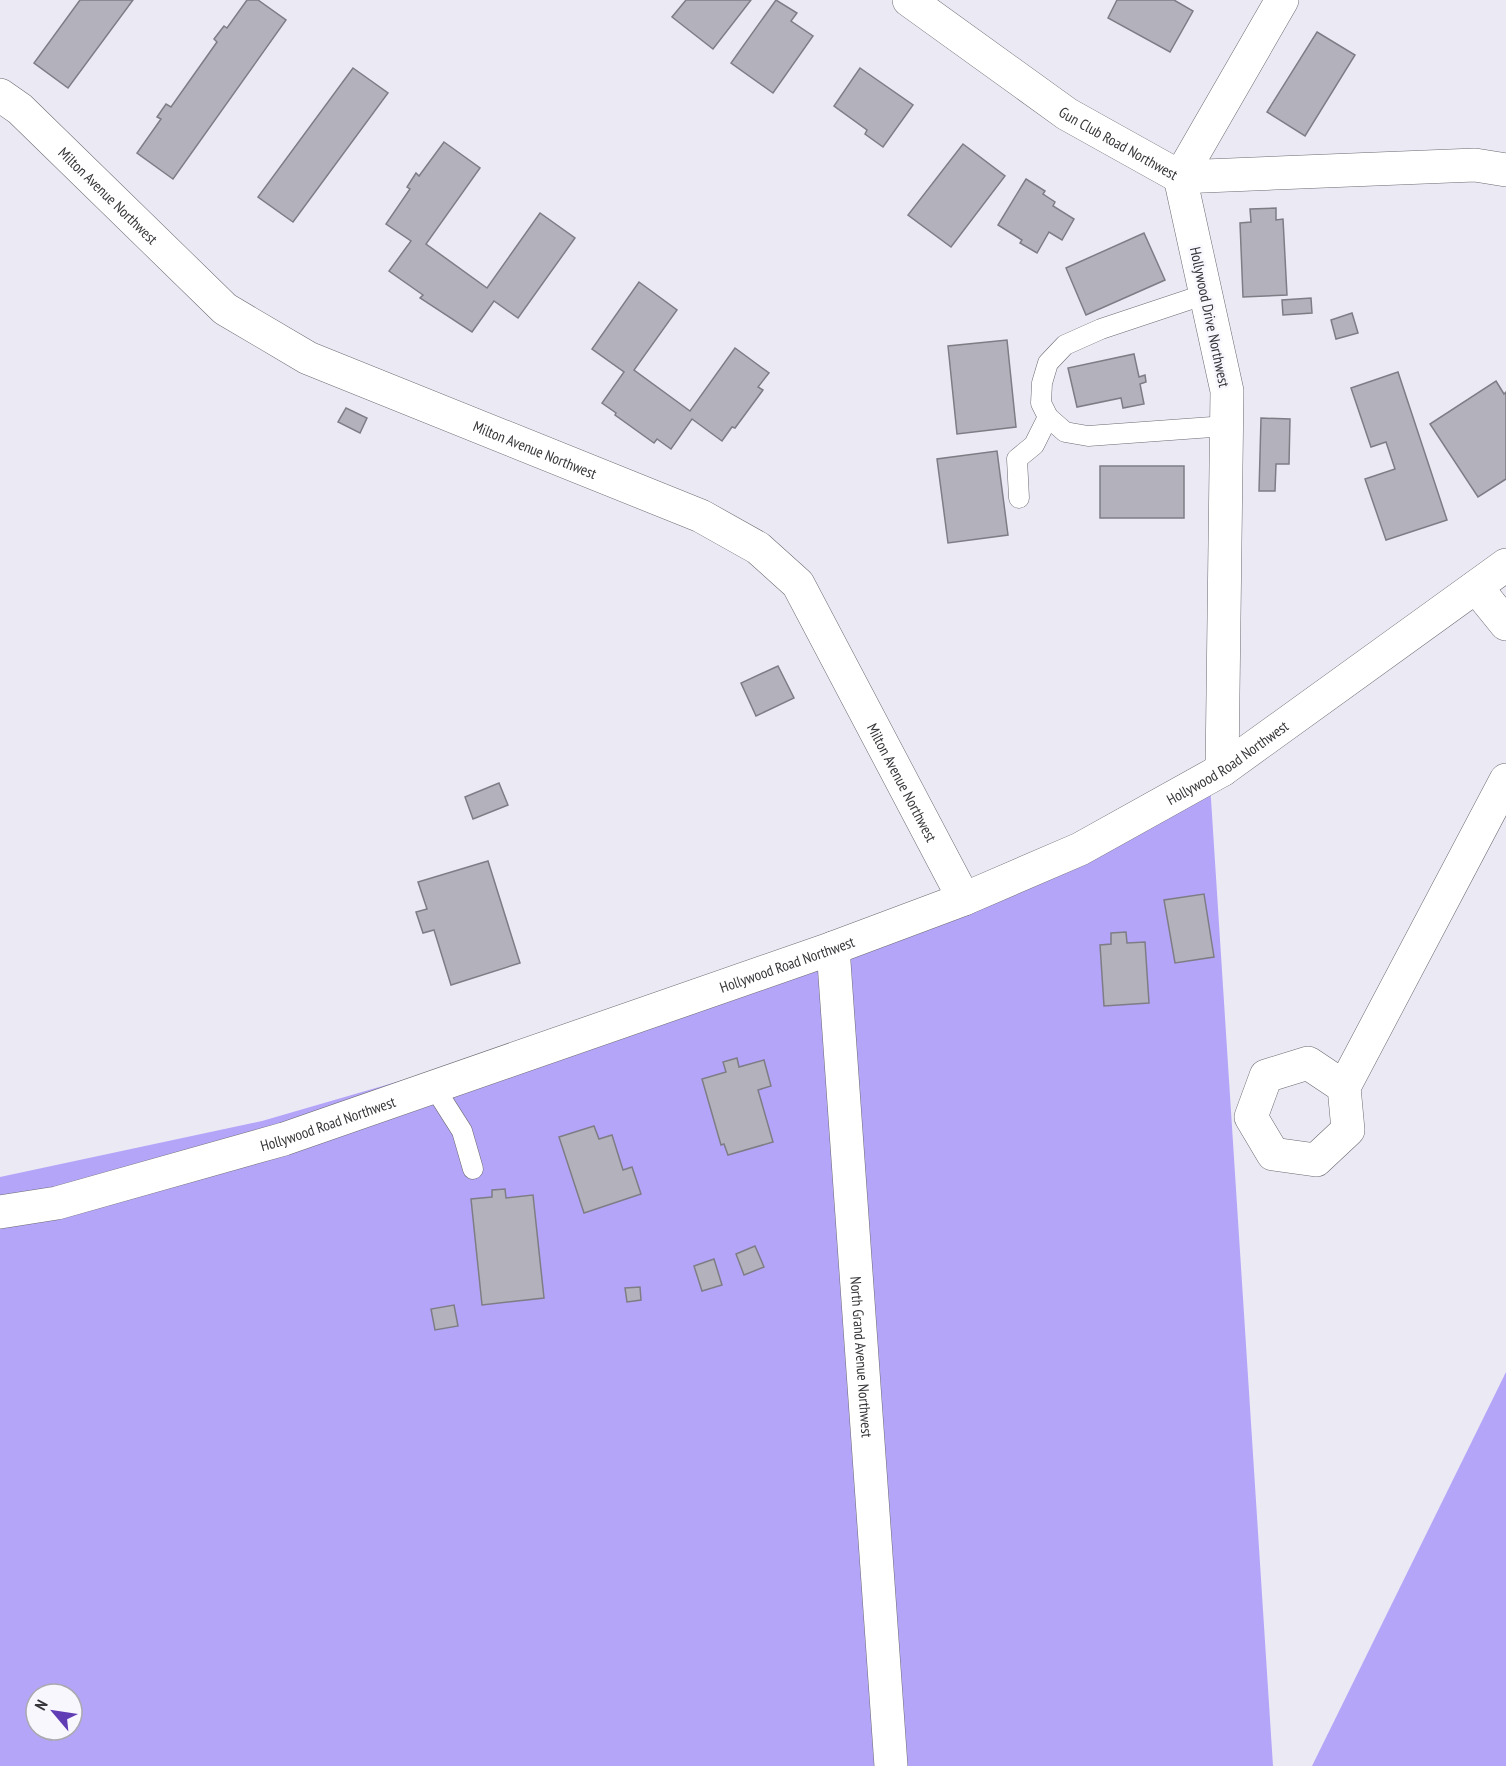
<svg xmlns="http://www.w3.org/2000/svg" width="1506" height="1766" font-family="'PT Sans Narrow',sans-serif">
<rect width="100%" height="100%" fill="#ebeaf4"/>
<g fill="#b5a5f8" fill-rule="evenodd">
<path d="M 1209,768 L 1273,1766 L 0,1766 L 0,1177 L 262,1121 L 820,959 ZM 36,1694 L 72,1694 L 72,1730 L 36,1730 Z"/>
<path d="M 1506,1372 L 1506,1766 L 1312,1766 Z"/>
</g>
<g fill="#b3b2bc" stroke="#7e7d86" stroke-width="1.5">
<path d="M 80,0 L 133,0 L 68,88 L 34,63 Z"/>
<path d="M 247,0 L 258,0 L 286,20 L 173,179 L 137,153 L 161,119 L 157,117 L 166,104 L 171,107 L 217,42 L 214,39 L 224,26 L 227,28 Z"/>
<path d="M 686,0 L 751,0 L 713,49 L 672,17 Z"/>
<path d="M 776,0 L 797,13 L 791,21 L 813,36 L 773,93 L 731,63 Z"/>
<path d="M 1117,0 L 1174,0 L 1193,11 L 1170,52 L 1108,18 Z"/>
<path d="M 1317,32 L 1355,55 L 1305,136 L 1267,112 Z"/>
<path d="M 353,68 L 388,93 L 293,222 L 258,197 Z"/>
<path d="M 860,68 L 913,105 L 883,147 L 865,134 L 867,130 L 834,106 Z"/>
<path d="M 444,142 L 480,168 L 426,244 L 487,288 L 540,213 L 575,238 L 518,318 L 494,301 L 472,332 L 420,298 L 423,295 L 389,271 L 411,241 L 386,224 L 410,189 L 407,187 L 416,173 L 419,176 Z"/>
<path d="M 963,144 L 1005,176 L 951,247 L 908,215 Z"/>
<path d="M 1026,179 L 1045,191 L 1043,194 L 1055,202 L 1053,206 L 1074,219 L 1062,240 L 1049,232 L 1037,253 L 1020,243 L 1022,240 L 998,225 Z"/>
<path d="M 1276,208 L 1276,220 L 1283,219 L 1287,295 L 1243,297 L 1240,223 L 1251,222 L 1250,209 Z"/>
<path d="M 1144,233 L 1165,280 L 1086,315 L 1066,268 Z"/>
<path d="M 639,282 L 677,310 L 634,370 L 690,411 L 735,348 L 769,373 L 758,387 L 763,390 L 735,428 L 732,427 L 722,441 L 692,419 L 671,449 L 657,439 L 654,443 L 615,415 L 616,413 L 602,403 L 624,372 L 592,349 Z"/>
<path d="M 1311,298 L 1312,313 L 1283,315 L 1282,300 Z"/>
<path d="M 1352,313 L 1358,333 L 1336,339 L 1331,320 Z"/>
<path d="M 1007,340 L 1016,427 L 957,434 L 948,346 Z"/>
<path d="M 1134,354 L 1139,377 L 1145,375 L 1146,382 L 1140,384 L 1144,404 L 1123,408 L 1121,398 L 1077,407 L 1068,368 Z"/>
<path d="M 1398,372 L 1447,520 L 1386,540 L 1365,479 L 1395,469 L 1386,442 L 1371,447 L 1351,388 Z"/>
<path d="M 1496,381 L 1504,394 L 1506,392 L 1506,479 L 1478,497 L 1430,424 Z"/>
<path d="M 346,408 L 367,418 L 360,433 L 338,422 Z"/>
<path d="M 1261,418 L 1290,419 L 1289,464 L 1276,464 L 1275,491 L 1259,491 Z"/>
<path d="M 997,451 L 1008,535 L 948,543 L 937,459 Z"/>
<rect x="1100" y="466" width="84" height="52"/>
<path d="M 778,666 L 794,698 L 756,716 L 741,683 Z"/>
<path d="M 499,783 L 508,805 L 473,819 L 465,797 Z"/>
<path d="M 488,861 L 520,963 L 451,985 L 434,930 L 423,933 L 416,912 L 427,909 L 418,882 Z"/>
<path d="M 1204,894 L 1214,957 L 1175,963 L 1164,900 Z"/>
<path d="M 1126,932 L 1127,943 L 1145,942 L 1149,1003 L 1104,1006 L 1100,945 L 1111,944 L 1111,933 Z"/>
<path d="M 737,1058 L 739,1067 L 764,1060 L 771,1086 L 758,1090 L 773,1142 L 728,1155 L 724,1144 L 721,1145 L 702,1079 L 726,1072 L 723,1062 Z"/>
<path d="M 594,1126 L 599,1139 L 612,1135 L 623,1170 L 632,1167 L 641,1194 L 584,1213 L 559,1137 Z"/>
<path d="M 505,1189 L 506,1198 L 533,1195 L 544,1298 L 482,1305 L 471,1199 L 492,1197 L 492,1190 Z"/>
<path d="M 755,1246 L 764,1267 L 744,1275 L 736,1254 Z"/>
<path d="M 714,1259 L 722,1285 L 702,1291 L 694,1266 Z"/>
<path d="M 640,1287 L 641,1300 L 627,1302 L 625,1288 Z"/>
<path d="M 454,1305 L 458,1326 L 435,1330 L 431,1309 Z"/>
</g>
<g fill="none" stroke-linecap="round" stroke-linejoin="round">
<defs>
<g id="lane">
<path d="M 1206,294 L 1101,329 L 1065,345 L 1048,363 L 1042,383 L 1041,403 L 1048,417 L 1065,432 L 1088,436 L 1226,426"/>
<path d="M 1019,498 L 1017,459 L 1034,445 L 1048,417"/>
<path d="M 434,1087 L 462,1131 L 473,1169"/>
</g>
<g id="street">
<path id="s1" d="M 909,0 L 1067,114 L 1180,177 L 1475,165 L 1506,170"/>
<path id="s2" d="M 0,95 L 20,109 L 225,309 L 308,358 L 701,516 L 758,548 L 798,584 L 964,899"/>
<path d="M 1476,587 L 1506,624"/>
<path d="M 1222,770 L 1227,391 L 1180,177 L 1282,0"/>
<path id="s3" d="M 833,948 L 891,1766"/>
<path d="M 1344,1087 L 1308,1063 L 1266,1076 L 1251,1117 L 1273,1154 L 1316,1160 L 1348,1130 L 1344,1087 L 1506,780"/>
</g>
<g id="secondary">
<path id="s4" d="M 0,1212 L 57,1203 L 284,1139 L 833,948 L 964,899 L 1080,849 L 1222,770 L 1506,565"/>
</g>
</defs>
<use href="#lane" stroke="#6b6a72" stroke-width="21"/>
<use href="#street" stroke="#6b6a72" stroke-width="34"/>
<use href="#secondary" stroke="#6b6a72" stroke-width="34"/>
<use href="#lane" stroke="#fff" stroke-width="20"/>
<use href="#street" stroke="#fff" stroke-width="33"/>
<use href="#secondary" stroke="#fff" stroke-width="33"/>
</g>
<g text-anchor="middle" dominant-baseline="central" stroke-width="5" stroke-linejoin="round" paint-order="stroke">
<g font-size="15" fill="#363539" stroke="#f8f7fe">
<text stroke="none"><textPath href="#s1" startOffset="254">Gun Club Road Northwest</textPath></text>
<text stroke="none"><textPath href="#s2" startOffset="148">Milton Avenue Northwest</textPath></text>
<text transform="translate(1210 317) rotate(78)">Hollywood Drive Northwest</text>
<text stroke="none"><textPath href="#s2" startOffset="652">Milton Avenue Northwest</textPath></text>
<text stroke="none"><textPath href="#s4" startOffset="1312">Hollywood Road Northwest</textPath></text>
<text stroke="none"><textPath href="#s2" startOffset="1174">Milton Avenue Northwest</textPath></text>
<text stroke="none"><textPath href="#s4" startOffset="826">Hollywood Road Northwest</textPath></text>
<text stroke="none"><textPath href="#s4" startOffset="340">Hollywood Road Northwest</textPath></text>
<text stroke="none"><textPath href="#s3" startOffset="410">North Grand Avenue Northwest</textPath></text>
</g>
</g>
<g transform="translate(54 1712) rotate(299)"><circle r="28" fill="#f8f7fe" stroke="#aaa9af" stroke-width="1.5"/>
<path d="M0-4.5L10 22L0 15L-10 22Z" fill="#613db5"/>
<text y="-9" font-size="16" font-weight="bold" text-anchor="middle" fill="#363539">N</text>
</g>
</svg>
